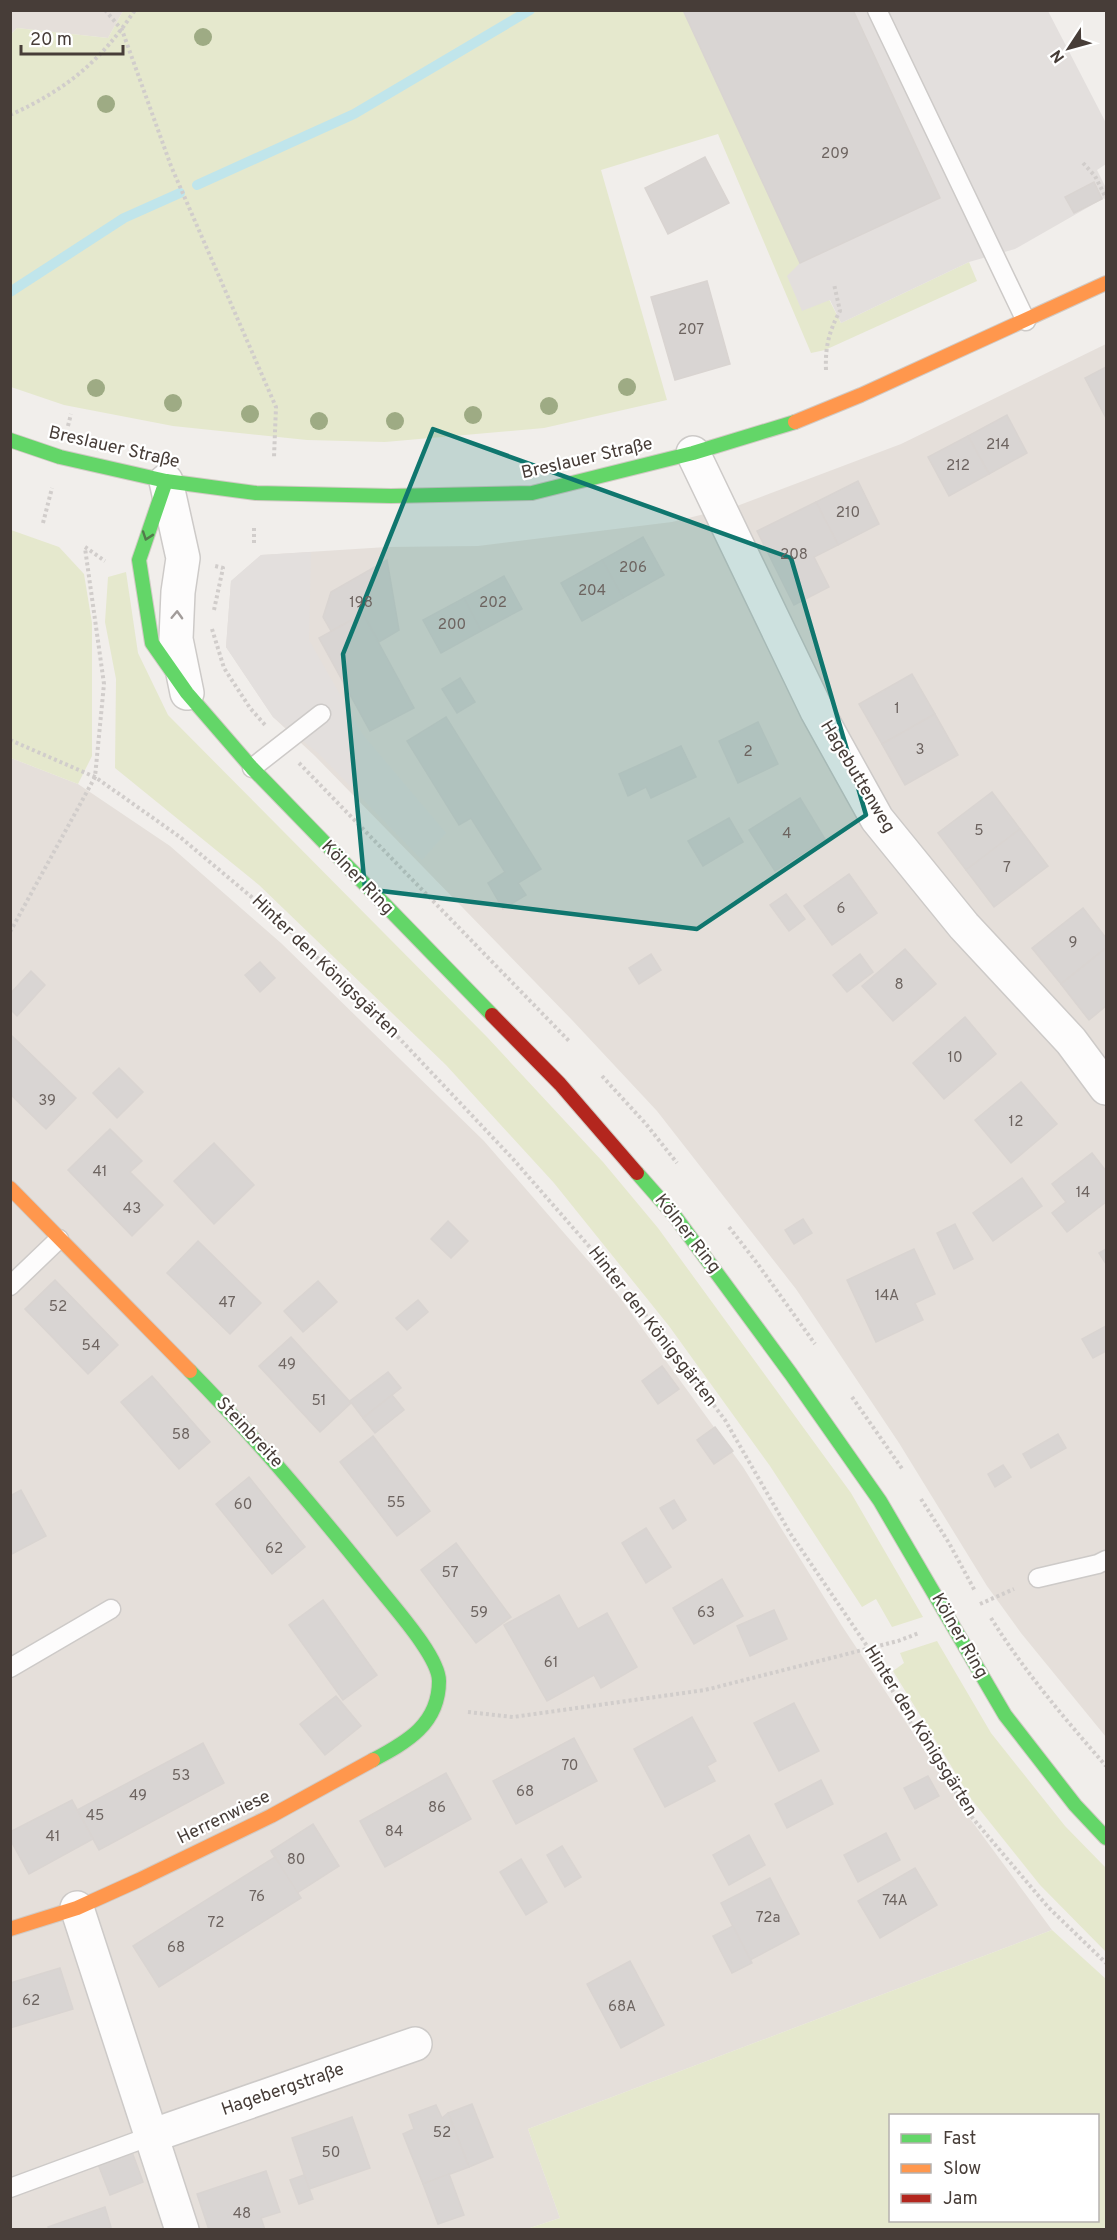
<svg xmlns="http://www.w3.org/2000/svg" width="1117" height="2240" font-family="Overpass,sans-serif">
<rect width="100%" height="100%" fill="#f1eeeb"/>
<g fill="#e5dfda">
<path d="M 11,11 L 123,11 L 108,38 L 17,28 L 11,34 Z"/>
<path d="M 1106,344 L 1106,1737 L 1021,1633 L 987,1586 L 899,1443 L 796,1289 L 657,1111 L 572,1020 L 315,756 L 273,717 L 226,647 L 231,581 L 261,555 L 387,547 L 478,546 L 672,522 L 737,506 L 901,444 Z"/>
<path d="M 11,758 L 78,784 L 170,846 L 281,943 L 484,1141 L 618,1295 L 743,1467 L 842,1626 L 968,1816 L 1052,1930 L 528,2129 L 560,2218 L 527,2229 L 11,2230 Z"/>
</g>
<g fill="#e5e8cd" fill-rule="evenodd">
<path d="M 123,11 L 683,11 L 841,323 L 969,262 L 977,281 L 825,350 L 811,353 L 718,134 L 601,170 L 667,400 L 544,428 L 385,442 L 307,440 L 173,426 L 64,405 L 11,387 L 11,34 L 17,28 L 108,38 Z"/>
<path d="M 11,530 L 59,547 L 84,574 L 92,623 L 92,756 L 78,784 L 11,758 Z"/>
<path d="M 126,572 L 138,653 L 168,715 L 487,1037 L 603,1162 L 658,1228 L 851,1493 L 923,1617 L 892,1627 L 876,1599 L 862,1607 L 770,1466 L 669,1326 L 554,1183 L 446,1065 L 259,885 L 115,768 L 116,679 L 105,622 L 108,577 Z"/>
<path d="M 937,1641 L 991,1733 L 1065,1826 L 1106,1868 L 1106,1952 L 1040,1885 L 972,1800 L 893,1671 L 904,1663 L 900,1653 Z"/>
<path d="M 1052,1930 L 1106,1979 L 1106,2229 L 527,2229 L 560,2218 L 528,2129 ZM 890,2116 L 1098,2116 L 1098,2220 L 890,2220 Z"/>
</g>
<g fill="#e3dfdd">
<path d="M 853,11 L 1048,11 L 1106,123 L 1106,164 L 1097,170 L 1106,188 L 1106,197 L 1015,249 L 969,262 L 841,323 L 830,300 L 802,311 L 787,276 L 800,263 L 940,198 Z"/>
<path d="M 311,552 L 309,640 L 363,735 L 446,833 L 422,860 L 318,753 L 273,717 L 226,647 L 231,581 L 261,555 Z"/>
</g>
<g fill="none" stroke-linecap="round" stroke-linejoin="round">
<g stroke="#c0e5eb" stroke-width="10">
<path d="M 197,185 L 354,114 L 530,10"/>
<path d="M 10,292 L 124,218 L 180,193"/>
</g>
</g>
<g fill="#d9d5d3" stroke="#d9d4d1" stroke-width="1.5">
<path d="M 683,10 L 853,10 L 940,198 L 800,263 Z"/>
<path d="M 705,157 L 729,203 L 668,234 L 645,188 Z"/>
<path d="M 1094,182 L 1102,199 L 1074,213 L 1065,197 Z"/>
<path d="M 707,281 L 730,364 L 675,380 L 651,297 Z"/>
<path d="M 1106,367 L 1106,418 L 1085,378 Z"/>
<path d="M 1007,415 L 1027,453 L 989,474 L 968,436 Z"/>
<path d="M 968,436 L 989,474 L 949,496 L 928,457 Z"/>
<path d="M 858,481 L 879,524 L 838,545 L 816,502 Z"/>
<path d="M 816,502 L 838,545 L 814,557 L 829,587 L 794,605 L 757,531 Z"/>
<path d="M 643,537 L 664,575 L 623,598 L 602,560 Z"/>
<path d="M 387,560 L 399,630 L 379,642 L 363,614 L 331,631 L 323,617 L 331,592 Z"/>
<path d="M 602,560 L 623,598 L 582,621 L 561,583 Z"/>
<path d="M 504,576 L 522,609 L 481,631 L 464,598 Z"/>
<path d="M 464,598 L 481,631 L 441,653 L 423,620 Z"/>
<path d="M 363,614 L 414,708 L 370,731 L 319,638 Z"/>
<path d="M 912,674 L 935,714 L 882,744 L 859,704 Z"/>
<path d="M 460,678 L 475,702 L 457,713 L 442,689 Z"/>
<path d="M 935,714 L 958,755 L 905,785 L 882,744 Z"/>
<path d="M 446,717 L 541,869 L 518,883 L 526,895 L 503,909 L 488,883 L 505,872 L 471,818 L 459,825 L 407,741 Z"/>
<path d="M 758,722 L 778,764 L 738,783 L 719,741 Z"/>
<path d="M 681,746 L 696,777 L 651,798 L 646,787 L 628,796 L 619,774 Z"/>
<path d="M 992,792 L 1020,829 L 966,870 L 938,833 Z"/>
<path d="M 800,798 L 825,839 L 775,871 L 749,830 Z"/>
<path d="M 729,818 L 743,842 L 703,866 L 688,841 Z"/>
<path d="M 1020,829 L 1048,866 L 994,907 L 966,870 Z"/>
<path d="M 849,874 L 877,913 L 832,945 L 804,906 Z"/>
<path d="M 786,894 L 805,919 L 789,931 L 770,905 Z"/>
<path d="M 1083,908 L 1106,938 L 1106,948 L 1061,984 L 1032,948 Z"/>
<path d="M 1106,948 L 1106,1006 L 1089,1020 L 1061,984 Z"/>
<path d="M 905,949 L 936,984 L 893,1021 L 862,986 Z"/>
<path d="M 651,954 L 661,970 L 639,984 L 629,968 Z"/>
<path d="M 860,954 L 873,972 L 847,992 L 833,975 Z"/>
<path d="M 260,962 L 275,978 L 260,992 L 245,975 Z"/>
<path d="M 31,971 L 45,985 L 17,1016 L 10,1009 L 10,994 Z"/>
<path d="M 965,1017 L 996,1054 L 944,1099 L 913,1063 Z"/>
<path d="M 12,1036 L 76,1098 L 46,1129 L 10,1094 L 10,1038 Z"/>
<path d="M 119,1068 L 143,1092 L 117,1118 L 93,1093 Z"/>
<path d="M 1021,1082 L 1057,1124 L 1011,1163 L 975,1120 Z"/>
<path d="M 110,1129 L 142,1161 L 130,1172 L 163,1205 L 132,1236 L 68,1170 Z"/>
<path d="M 214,1143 L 254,1185 L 214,1224 L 174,1181 Z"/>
<path d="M 1092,1153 L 1106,1171 L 1106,1202 L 1067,1232 L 1052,1213 L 1066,1202 L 1052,1184 Z"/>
<path d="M 1022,1178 L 1042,1206 L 993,1241 L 973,1213 Z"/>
<path d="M 803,1219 L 812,1233 L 794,1244 L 785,1230 Z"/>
<path d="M 448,1221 L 468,1241 L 451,1258 L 431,1239 Z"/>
<path d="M 955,1224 L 973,1259 L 954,1269 L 937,1233 Z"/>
<path d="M 198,1241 L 261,1303 L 230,1334 L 167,1273 Z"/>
<path d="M 914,1249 L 935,1294 L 915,1303 L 923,1320 L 876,1342 L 847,1280 Z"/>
<path d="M 1106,1249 L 1106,1264 L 1099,1253 Z"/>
<path d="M 55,1280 L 118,1345 L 88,1374 L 25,1309 Z"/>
<path d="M 318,1281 L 337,1302 L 303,1332 L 284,1311 Z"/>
<path d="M 418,1300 L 428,1312 L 407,1330 L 396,1318 Z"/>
<path d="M 1106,1326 L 1106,1351 L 1093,1358 L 1082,1339 Z"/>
<path d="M 291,1337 L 351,1403 L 320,1432 L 259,1366 Z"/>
<path d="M 662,1366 L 679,1389 L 658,1404 L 642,1381 Z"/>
<path d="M 388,1372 L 401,1388 L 363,1418 L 350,1401 Z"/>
<path d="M 152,1376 L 210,1442 L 179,1469 L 121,1402 Z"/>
<path d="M 392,1395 L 404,1410 L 375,1433 L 363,1418 Z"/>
<path d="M 715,1427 L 733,1451 L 714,1464 L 697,1440 Z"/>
<path d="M 1058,1434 L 1066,1448 L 1031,1468 L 1023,1454 Z"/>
<path d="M 373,1436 L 430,1511 L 397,1536 L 340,1462 Z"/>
<path d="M 1003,1465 L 1011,1477 L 995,1487 L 988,1474 Z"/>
<path d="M 249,1477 L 305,1547 L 272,1574 L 216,1504 Z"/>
<path d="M 21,1490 L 46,1536 L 10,1555 L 10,1496 Z"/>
<path d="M 674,1500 L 686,1520 L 673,1529 L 660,1508 Z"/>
<path d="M 646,1528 L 671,1567 L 646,1583 L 622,1543 Z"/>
<path d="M 456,1543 L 511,1617 L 476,1643 L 421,1570 Z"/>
<path d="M 722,1579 L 743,1616 L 694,1644 L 673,1608 Z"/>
<path d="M 559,1595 L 578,1629 L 607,1613 L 637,1667 L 601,1688 L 594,1675 L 547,1701 L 504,1625 Z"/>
<path d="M 323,1600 L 377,1675 L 343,1700 L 289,1625 Z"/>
<path d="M 774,1610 L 787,1639 L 750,1656 L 737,1626 Z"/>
<path d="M 336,1696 L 361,1726 L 325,1755 L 300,1724 Z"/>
<path d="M 794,1703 L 819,1751 L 779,1771 L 754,1723 Z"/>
<path d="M 692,1717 L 716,1761 L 707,1766 L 715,1781 L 665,1807 L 634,1749 Z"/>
<path d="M 574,1738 L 597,1781 L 516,1824 L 493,1781 Z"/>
<path d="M 203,1743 L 224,1783 L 99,1850 L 77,1810 Z"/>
<path d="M 446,1773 L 471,1819 L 385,1867 L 360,1821 Z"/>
<path d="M 928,1776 L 939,1796 L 915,1809 L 904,1788 Z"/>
<path d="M 821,1780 L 833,1804 L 787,1828 L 775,1804 Z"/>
<path d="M 72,1800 L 93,1839 L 29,1874 L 10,1839 L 10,1832 Z"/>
<path d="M 313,1824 L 339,1866 L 297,1893 L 271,1851 Z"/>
<path d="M 886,1833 L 900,1860 L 858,1882 L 844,1855 Z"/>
<path d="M 749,1835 L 765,1865 L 729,1885 L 713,1855 Z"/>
<path d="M 562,1846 L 581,1877 L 565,1887 L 547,1855 Z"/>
<path d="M 275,1857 L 301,1898 L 159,1987 L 133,1946 Z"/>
<path d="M 521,1859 L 547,1902 L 526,1915 L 500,1872 Z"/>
<path d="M 915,1868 L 937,1905 L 880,1938 L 858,1901 Z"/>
<path d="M 770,1878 L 799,1934 L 750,1960 L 721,1903 Z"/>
<path d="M 733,1926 L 752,1963 L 732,1973 L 713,1936 Z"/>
<path d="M 630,1961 L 664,2025 L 621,2048 L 587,1984 Z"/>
<path d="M 60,1968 L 73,2009 L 10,2028 L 10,1983 Z"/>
<path d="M 472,2104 L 493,2157 L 469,2167 L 448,2113 Z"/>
<path d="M 436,2105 L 442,2118 L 448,2113 L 469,2167 L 423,2184 L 403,2134 L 414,2129 L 409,2115 Z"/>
<path d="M 352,2117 L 370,2168 L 309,2189 L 292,2138 Z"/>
<path d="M 132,2152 L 143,2182 L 110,2195 L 98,2164 Z"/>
<path d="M 266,2171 L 280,2212 L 261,2218 L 265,2230 L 209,2230 L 197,2194 Z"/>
<path d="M 449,2174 L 464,2215 L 438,2224 L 423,2184 Z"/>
<path d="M 304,2175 L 313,2199 L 299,2204 L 290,2180 Z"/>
<path d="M 105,2207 L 111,2227 L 105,2230 L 49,2230 L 48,2227 Z"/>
</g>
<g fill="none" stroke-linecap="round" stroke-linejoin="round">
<defs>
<g id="lane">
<path d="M 877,10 L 1026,321"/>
<path d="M 252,768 L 321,714"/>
<path d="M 10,1286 L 59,1239"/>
<path d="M 1038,1578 L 1098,1564 L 1106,1560"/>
<path d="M 10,1668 L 111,1609"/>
<path d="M 10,2188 L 151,2136"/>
</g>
<g id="street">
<path d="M 693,453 L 817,711 L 877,819 L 964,926 L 1071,1041 L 1106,1088"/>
<path d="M 166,481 L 183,558 L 178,592 L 176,639 L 187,693"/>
<path d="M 77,1908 L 182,2230"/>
<path d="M 151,2136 L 415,2044"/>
</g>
<g id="fast">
<path d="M 10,440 L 60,457 L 166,481 L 256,493 L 391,496 L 532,493 L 693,453 L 795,422"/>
<path d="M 166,481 L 139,560 L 152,643 L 187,693 L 252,768 L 492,1015"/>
<path d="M 637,1173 L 674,1215 L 791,1374 L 880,1501 L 1005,1715 L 1075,1805 L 1106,1838"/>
<path d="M 190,1371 C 256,1438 316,1510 375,1583 C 391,1604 439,1656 439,1681 C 439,1724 407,1742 373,1760"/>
</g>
<g id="slow">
<path d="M 795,422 L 861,395 L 1106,283"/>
<path d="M 10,1188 L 190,1371"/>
<path d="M 10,1929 L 77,1908 L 139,1880 L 271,1816 L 373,1760"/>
</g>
<path id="jam" d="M 492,1015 L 560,1084 L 637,1173"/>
</defs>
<use href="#lane" stroke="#cdcac8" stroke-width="21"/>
<use href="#street" stroke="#cdcac8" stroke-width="36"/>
<use href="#fast" stroke="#d1cac4" stroke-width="16"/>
<use href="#slow" stroke="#d1cac4" stroke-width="16"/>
<use href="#jam" stroke="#d1cac4" stroke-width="16"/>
<g stroke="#d1cdcb" stroke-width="4" stroke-dasharray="3 3" stroke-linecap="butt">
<path d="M 105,10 L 122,30 L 171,166 L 276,407 L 274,457"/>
<path d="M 10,115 C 66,90 101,61 135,10"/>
<path d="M 1083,163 L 1095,176 L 1106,198"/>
<path d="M 826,370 C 825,347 829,331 840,311 L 834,284"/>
<path d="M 68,426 L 71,414"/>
<path d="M 43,523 L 52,488"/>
<path d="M 254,543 L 254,526"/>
<path d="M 85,547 L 105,561"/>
<path d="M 214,610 L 223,568 L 215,566"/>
<path d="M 212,629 L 224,668 L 250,708 L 266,726"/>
<path d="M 10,740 L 95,777 L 180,837 L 279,920 L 398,1037 L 513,1159 L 622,1284 L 725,1420 L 790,1533 L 869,1649 L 913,1727 L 970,1815 L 1048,1907 L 1106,1963"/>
<path d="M 299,763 L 570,1042"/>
<path d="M 10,932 L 95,777 L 104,684 L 85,548"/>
<path d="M 602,1076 L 646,1124 L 677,1163"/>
<path d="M 729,1227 L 757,1263 L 815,1344"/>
<path d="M 852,1397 L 903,1470"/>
<path d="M 921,1499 L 949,1543 L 975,1591"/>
<path d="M 980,1604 L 1014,1589"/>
<path d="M 991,1618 C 1024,1671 1065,1719 1106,1766"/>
<path d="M 468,1712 L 513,1717 L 705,1690 L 898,1641 L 919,1633"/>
</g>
<use href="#lane" stroke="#fdfcfc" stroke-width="18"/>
<use href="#street" stroke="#fdfcfc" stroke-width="33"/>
<use href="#fast" stroke="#63d668" stroke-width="14"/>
<use href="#slow" stroke="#ff974d" stroke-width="14"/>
<use href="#jam" stroke="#b3261e" stroke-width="14"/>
</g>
<g fill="#9eab84">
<circle cx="203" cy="37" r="9"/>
<circle cx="106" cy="104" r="9"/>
<circle cx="627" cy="387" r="9"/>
<circle cx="96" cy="388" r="9"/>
<circle cx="173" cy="403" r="9"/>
<circle cx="549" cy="406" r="9"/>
<circle cx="250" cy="414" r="9"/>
<circle cx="473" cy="415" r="9"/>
<circle cx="319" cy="421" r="9"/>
<circle cx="395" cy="421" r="9"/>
</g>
<defs><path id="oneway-chevron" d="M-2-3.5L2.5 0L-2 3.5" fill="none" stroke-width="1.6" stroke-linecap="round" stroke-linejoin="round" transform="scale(1.5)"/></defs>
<use stroke="#527a4b" href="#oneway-chevron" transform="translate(147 536) rotate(109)"/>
<use stroke="#a29c9a" href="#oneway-chevron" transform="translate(177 615) rotate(-88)"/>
<path fill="#0f766e" fill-opacity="0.2" stroke="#0f766e" stroke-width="4.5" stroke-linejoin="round" d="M 433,429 L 791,558 L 866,815 L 697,929 L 365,889 L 343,654 Z"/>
<g text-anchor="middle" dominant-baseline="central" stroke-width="4.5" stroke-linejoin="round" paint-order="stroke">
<g font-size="15" fill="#6d6460">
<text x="835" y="154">209</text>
<text x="691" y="330">207</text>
<text x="998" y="445">214</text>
<text x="958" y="466">212</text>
<text x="848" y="513">210</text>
<text x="794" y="555">208</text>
<text x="633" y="568">206</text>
<text x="592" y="591">204</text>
<text x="361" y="603">198</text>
<text x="493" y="603">202</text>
<text x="452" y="625">200</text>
<text x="897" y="709">1</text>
<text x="920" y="750">3</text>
<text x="748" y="752">2</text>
<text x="979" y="831">5</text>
<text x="787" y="834">4</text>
<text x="1007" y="868">7</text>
<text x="841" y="909">6</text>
<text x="1073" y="943">9</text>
<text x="899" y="985">8</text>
<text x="955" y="1058">10</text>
<text x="47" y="1101">39</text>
<text x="1016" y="1122">12</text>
<text x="100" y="1172">41</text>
<text x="1083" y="1193">14</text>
<text x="132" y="1209">43</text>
<text x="887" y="1296">14A</text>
<text x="227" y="1303">47</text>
<text x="58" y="1307">52</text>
<text x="91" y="1346">54</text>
<text x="287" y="1365">49</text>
<text x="319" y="1401">51</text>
<text x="181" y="1435">58</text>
<text x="396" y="1503">55</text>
<text x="243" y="1505">60</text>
<text x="274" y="1549">62</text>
<text x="450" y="1573">57</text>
<text x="479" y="1613">59</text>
<text x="706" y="1613">63</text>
<text x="551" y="1663">61</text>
<text x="570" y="1766">70</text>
<text x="181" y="1776">53</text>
<text x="525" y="1792">68</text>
<text x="138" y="1796">49</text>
<text x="437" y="1808">86</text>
<text x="95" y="1816">45</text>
<text x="394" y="1832">84</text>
<text x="53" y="1837">41</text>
<text x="296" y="1860">80</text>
<text x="257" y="1897">76</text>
<text x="895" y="1901">74A</text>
<text x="768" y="1918">72a</text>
<text x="216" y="1923">72</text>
<text x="176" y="1948">68</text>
<text x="31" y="2001">62</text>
<text x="622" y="2007">68A</text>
<text x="442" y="2133">52</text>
<text x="331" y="2153">50</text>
<text x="242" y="2214">48</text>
</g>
<g font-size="18" fill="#473d38" stroke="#fff">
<text transform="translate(114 448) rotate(13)">Breslauer Straße</text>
<text transform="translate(587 459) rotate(-13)">Breslauer Straße</text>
<text transform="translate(857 777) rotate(59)">Hagebuttenweg</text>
<text transform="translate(357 878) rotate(46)">Kölner Ring</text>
<text transform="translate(325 967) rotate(44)">Hinter den Königsgärten</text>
<text transform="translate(687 1234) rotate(52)">Kölner Ring</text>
<text transform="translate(652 1327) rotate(52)">Hinter den Königsgärten</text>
<text transform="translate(249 1433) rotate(47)">Steinbreite</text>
<text transform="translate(959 1636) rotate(60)">Kölner Ring</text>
<text transform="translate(920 1731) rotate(58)">Hinter den Königsgärten</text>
<text transform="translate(224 1818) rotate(-26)">Herrenwiese</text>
<text transform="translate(283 2090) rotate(-19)">Hagebergstraße</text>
</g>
</g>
<rect width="1117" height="2240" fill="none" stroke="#473d38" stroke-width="24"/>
<rect x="889" y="2114" width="210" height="108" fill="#ffffff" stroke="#b5b1af" stroke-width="1.5"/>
<rect x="901" y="2134" width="30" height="9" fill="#63d668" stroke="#b5b1af" stroke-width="1.5"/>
<text x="943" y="2144" font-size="18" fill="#473d38">Fast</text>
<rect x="901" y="2164" width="30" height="9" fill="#ff974d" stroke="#b5b1af" stroke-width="1.5"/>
<text x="943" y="2174" font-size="18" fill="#473d38">Slow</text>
<rect x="901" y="2194" width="30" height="9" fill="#b3261e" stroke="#b5b1af" stroke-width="1.5"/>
<text x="943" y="2204" font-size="18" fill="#473d38">Jam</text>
<g transform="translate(1069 48) rotate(234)" stroke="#ffffff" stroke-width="4.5" paint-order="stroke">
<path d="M0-4.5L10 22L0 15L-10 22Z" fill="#473d38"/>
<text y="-9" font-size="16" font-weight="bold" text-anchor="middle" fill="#473d38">N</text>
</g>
<path d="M21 45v9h102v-9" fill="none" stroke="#473d38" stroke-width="3"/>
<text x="30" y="45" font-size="18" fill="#473d38" stroke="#ffffff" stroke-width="4.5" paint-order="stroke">20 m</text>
</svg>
